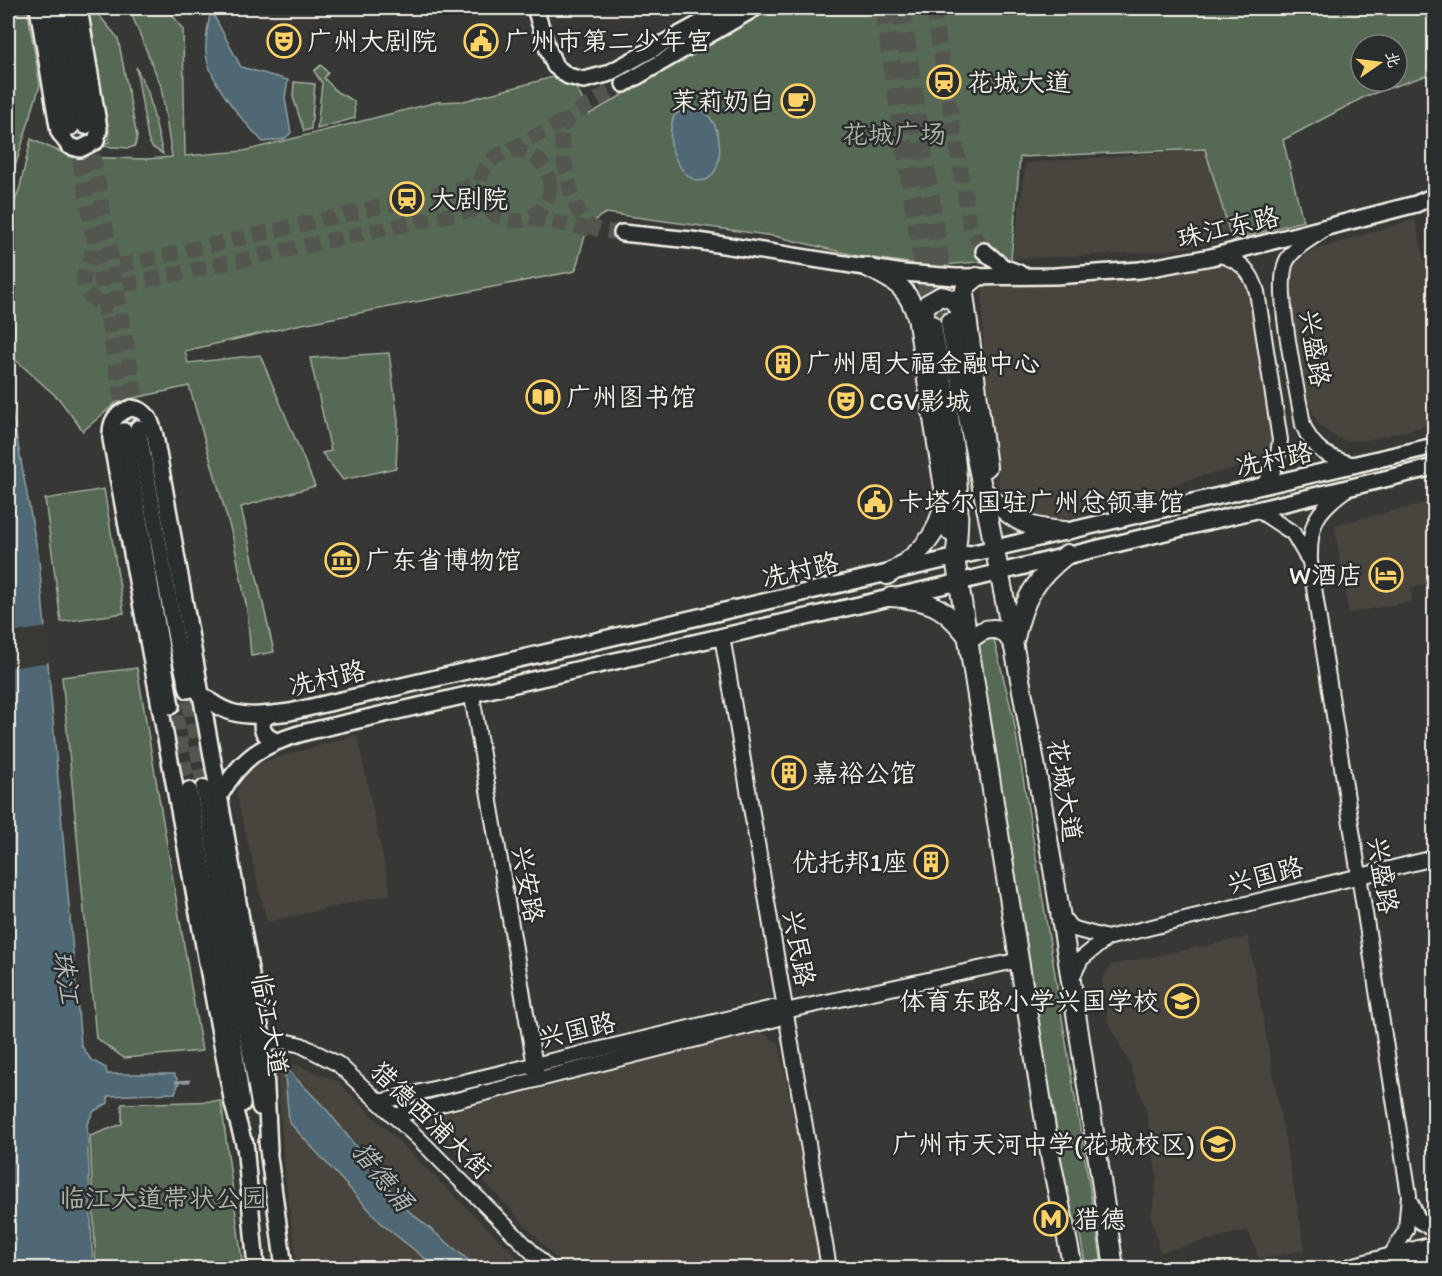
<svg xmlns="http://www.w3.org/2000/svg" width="1442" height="1276" font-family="Itim,'LXGW WenKai TC',sans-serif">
<rect width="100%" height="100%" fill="#373835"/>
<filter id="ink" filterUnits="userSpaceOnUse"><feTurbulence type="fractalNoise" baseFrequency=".0167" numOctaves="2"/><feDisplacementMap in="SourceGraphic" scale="12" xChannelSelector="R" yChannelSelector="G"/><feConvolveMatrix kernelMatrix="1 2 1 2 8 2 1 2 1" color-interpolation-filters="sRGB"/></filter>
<g filter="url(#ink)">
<g fill="#46453e">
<path d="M 1205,149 L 1232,240 L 1157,252 L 1012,259 L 1026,163 Z"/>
<path d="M 1415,219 L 1434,302 L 1434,424 L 1367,440 L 1346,441 L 1332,435 L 1318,424 L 1309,404 L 1288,288 L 1290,276 L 1296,262 L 1312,251 Z"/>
<path d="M 1221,262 L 1235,266 L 1246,282 L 1255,316 L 1274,452 L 1267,461 L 1202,476 L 1057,521 L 1024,512 L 1014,505 L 999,487 L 984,363 L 982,286 L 1120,280 Z"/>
<path d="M 1434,501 L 1434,582 L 1410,588 L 1412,601 L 1349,613 L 1334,525 Z"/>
<path d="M 357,735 L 391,894 L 267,922 L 236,793 L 251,765 Z"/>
<path d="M 1248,937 L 1305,1250 L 1259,1259 L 1248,1230 L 1160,1252 L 1151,1216 L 1157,1178 L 1146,1109 L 1129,1062 L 1108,1022 L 1102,979 L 1111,965 Z"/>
<path d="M 760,1032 L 779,1043 L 822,1268 L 565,1268 L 426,1118 Z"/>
<path d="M 276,1057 L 337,1081 L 528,1268 L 297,1268 L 285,1173 Z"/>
</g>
<g fill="#566954" stroke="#a5ad9e" stroke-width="1.5" fill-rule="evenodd">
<path d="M 8,8 L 27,8 L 40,85 L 8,190 Z"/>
<path d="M 85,8 L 93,8 L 118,38 L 137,137 L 135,146 L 129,148 L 99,146 L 109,142 L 109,131 Z"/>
<path d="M 129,8 L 168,8 L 183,30 L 185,156 L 244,151 L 437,102 L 464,101 L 553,77 L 577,89 L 590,114 L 769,8 L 1434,8 L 1434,73 L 1366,96 L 1283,140 L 1303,221 L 1232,240 L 1205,149 L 1020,157 L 1011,259 L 932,266 L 858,256 L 774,236 L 606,213 C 582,224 583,248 575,271 L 297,325 L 185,351 L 188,363 L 260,355 L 315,486 L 241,507 L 274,652 L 251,656 L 247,609 L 233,538 L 189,386 L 117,402 L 83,431 L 59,399 L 8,353 L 8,221 L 20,187 L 31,139 L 72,157 L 147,159 L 172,157 L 161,86 ZM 1361,45 L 1397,45 L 1397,81 L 1361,81 Z"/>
<path d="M 321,65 L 328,73 L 324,78 L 337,92 L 354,101 L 355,118 L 317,129 L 322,83 L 314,71 Z"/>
<path d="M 136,67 L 148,92 L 163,154 L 152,147 L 148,139 Z"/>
<path d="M 294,82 L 315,84 L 311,129 L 304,131 L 293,97 Z"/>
<path d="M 389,353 L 398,420 L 396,468 L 343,480 L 322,453 L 331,451 L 310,358 Z"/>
<path d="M 104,489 L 124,613 L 61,622 L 45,499 Z"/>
<path d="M 986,637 L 994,640 L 1013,716 L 1102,1264 L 1098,1268 L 1090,1268 L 1085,1264 L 1079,1229 L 1066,1199 L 978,642 Z"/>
<path d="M 137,668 L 202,1051 L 124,1058 L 96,1038 L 62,677 Z"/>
<path d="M 221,1101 L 243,1268 L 96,1268 L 90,1136 L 122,1124 L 122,1104 Z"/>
</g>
<g fill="#4f6874" stroke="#919fa2" stroke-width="1.5">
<path d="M 211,10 L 241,67 L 288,80 L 285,98 L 291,133 L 284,139 L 263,142 C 243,121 208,82 206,52 C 205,37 208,24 211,10 Z"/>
<path d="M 686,107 C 729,103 729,189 696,180 C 687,177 681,170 677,161 C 669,147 669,131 674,116 Z"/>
<path d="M 8,390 L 39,560 L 81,1045 L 91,1060 L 106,1068 L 107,1074 L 174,1074 L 179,1082 L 175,1093 L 108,1096 L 108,1103 L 94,1111 L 87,1124 L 93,1268 L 8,1268 Z"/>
<path d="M 284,1066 L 327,1110 L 404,1207 L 478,1268 L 437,1268 L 383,1225 L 289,1122 Z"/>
</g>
<path fill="#373835" d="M 48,627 L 51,662 L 8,668 L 8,633 Z"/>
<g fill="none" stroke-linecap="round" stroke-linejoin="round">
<path stroke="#919fa2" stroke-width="3" d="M 176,1082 L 189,1081"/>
<g stroke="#535450" stroke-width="15" stroke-dasharray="15 8" stroke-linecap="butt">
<path d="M 933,8 L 970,226 L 984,251"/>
<path d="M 72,114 L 129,442"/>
<path d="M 89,132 L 140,421"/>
<path d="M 510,150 L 565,120"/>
<circle cx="515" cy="186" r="35"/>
<path d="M 530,218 L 595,230"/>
<path d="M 622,233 C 611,232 599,232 590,226 C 570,213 561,149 561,127 L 578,111 L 624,84"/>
<path d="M 92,249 C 93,262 80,273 84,287 C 88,299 101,302 104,315"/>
<path d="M 119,266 L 479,184"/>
<path d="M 124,285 L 486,207"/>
<path d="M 185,678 L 204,788"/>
<path d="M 172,693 L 189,790"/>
</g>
<g stroke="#535450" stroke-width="18" stroke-dasharray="18 9" stroke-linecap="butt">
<path d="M 883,8 L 931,317"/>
<path d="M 901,8 L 950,322"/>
</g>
<defs>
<g id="tertiary">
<path d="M 1322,231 C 1310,239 1295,247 1287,260 C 1273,286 1298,392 1303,425 C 1313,450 1330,459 1355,465"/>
<path d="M 1221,255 C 1242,262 1251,271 1257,292 L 1280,440 C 1278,459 1275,473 1262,486"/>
<path d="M 1345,490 C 1315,512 1309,525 1310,562 L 1409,1195 L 1406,1230 L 1390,1257"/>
<path d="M 1258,510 L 1293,533 L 1307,557"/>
<path d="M 722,636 L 829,1268"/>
<path d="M 472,696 L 536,1072"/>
<path d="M 1060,914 L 1071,928 L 1107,938"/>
<path d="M 1071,980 L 1081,959 L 1107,938 L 1434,858"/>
<path d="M 263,1044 L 284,1041 L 301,1045 L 338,1064 L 419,1139 L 548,1268"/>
<path d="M 379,1102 L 773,1008 L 785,1011 L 1020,960"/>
<path d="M 394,1116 L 776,1019 L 785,1011"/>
<path d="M 1411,1203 L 1419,1221 L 1434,1230"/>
</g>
<g id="secondary">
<path d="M 38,8 L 59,132 L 69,146 L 80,149 L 96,141 L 99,129 L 79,8"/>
<path d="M 52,8 L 71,127"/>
<path d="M 66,8 L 85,126"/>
<path d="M 535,8 L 547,47 L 555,66 L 568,76 L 584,80 L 607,74 L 728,8"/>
<path d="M 624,84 L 755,8"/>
<path d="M 622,233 L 691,240 L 903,273 L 956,277 L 1055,276 L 1140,270 L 1211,257 L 1416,204 L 1434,196"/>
<path d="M 984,251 L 1003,267 L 1019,273"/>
<path d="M 138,428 L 177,644 L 188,690"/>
<path d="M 124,431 L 171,706"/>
<path d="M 185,680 C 225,717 237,719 290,712 L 1434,446"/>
<path d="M 269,715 L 263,720 C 260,731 266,737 276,741"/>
<path d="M 204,788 L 260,1107"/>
<path d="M 189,790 L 229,1011 L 242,1104"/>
<path d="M 220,795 C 242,756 263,744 306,732 L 959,582 L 1434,467"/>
<path d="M 267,1142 L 284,1268"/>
<path d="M 245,1143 L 256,1268"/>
<path d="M 246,1151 L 233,1104 L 111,439 C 110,421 115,414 131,408 C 148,410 151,421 155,436 L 264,1048 L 269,1150"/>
</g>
<g id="primary">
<path d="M 867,267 C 895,281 907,286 917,317 L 951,532"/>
<path d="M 977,277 L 966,286 L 964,294 L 987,467"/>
<path d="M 950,322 C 972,448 1001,571 1023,696 C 1058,886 1086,1078 1114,1268"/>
<path d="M 932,325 C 945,401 967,480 955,558 L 1051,1160 L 1073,1268"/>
<path d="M 919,326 L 927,304 L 941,296 L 952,299 L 967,319"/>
<path d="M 982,489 C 1012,519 1021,528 1065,531"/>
<path d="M 887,575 C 914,559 939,538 943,504"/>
<path d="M 891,597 C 930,600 944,606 968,637"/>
<path d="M 1015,638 C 1024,597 1035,580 1067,554"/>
<path d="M 970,640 C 985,625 1004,624 1013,645"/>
</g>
<g id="trunk">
<path d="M 1351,1268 L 1434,1246"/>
<path d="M 1411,1268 L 1434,1262"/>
</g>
</defs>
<use href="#tertiary" stroke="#f4f1e8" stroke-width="18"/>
<use href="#secondary" stroke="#f4f1e8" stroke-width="20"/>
<use href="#primary" stroke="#f4f1e8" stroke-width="22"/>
<use href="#trunk" stroke="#f4f1e8" stroke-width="22"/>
<use href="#tertiary" stroke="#2a2d2e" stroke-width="14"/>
<use href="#secondary" stroke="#2a2d2e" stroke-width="15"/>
<use href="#primary" stroke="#2a2d2e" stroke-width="18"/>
<use href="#trunk" stroke="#2a2d2e" stroke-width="18"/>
</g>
</g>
<defs>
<symbol id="theatre-ring" viewBox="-11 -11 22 22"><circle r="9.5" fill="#2a2d2e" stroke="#ffd166" stroke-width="1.5"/><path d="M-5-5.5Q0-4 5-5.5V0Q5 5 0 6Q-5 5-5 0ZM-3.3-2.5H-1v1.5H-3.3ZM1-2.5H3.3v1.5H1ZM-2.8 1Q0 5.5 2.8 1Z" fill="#ffd166"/></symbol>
<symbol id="civic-ring" viewBox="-11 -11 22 22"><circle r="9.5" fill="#2a2d2e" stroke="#ffd166" stroke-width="1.5"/><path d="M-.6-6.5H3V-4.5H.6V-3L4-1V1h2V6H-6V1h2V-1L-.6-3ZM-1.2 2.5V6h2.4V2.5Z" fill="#ffd166"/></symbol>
<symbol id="station-ring" viewBox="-11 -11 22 22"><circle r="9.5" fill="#2a2d2e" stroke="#ffd166" stroke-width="1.5"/><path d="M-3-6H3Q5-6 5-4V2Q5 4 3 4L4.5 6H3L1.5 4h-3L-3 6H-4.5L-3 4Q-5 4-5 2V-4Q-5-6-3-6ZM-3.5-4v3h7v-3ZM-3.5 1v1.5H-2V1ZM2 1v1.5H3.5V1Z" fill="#ffd166"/></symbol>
<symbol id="cafe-ring" viewBox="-11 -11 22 22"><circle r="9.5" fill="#2a2d2e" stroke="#ffd166" stroke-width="1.5"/><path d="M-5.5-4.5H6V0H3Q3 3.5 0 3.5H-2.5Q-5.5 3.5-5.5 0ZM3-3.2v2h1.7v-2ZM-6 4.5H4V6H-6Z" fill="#ffd166"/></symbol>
<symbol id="building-ring" viewBox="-11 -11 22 22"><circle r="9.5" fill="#2a2d2e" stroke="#ffd166" stroke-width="1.5"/><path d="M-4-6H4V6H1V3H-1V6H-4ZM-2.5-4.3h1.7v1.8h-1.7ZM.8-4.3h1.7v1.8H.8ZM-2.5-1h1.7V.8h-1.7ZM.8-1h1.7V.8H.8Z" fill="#ffd166"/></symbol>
<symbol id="library-ring" viewBox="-11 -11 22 22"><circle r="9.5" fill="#2a2d2e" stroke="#ffd166" stroke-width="1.5"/><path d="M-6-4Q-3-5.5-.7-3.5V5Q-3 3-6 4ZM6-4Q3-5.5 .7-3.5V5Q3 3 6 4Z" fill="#ffd166"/></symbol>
<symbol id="museum-ring" viewBox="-11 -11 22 22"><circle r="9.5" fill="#2a2d2e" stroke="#ffd166" stroke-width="1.5"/><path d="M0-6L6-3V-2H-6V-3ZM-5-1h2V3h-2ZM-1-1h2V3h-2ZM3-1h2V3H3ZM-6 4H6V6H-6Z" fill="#ffd166"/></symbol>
<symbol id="hotel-ring" viewBox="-11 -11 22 22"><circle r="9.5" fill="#2a2d2e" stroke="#ffd166" stroke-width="1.5"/><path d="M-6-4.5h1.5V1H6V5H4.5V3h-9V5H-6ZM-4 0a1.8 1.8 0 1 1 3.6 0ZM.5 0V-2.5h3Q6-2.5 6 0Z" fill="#ffd166"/></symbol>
<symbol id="school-ring" viewBox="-11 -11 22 22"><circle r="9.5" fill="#2a2d2e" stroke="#ffd166" stroke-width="1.5"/><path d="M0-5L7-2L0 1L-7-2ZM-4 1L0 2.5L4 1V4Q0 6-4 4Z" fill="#ffd166"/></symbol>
<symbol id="metro-ring" viewBox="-11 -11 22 22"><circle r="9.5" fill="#2a2d2e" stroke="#ffd166" stroke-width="1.5"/><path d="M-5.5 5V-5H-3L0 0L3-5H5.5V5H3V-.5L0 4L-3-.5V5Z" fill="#ffd166"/></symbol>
</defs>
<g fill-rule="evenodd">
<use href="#theatre-ring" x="265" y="22" width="38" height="38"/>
<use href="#civic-ring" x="462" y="22" width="38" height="38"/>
<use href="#station-ring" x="925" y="63" width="38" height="38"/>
<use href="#cafe-ring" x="779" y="82" width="38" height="38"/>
<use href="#station-ring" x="388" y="180" width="38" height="38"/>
<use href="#building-ring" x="764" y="344" width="38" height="38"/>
<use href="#library-ring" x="524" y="378" width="38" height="38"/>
<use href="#theatre-ring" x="827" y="382" width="38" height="38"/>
<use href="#civic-ring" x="856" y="483" width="38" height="38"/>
<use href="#museum-ring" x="323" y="541" width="38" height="38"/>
<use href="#hotel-ring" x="1367" y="556" width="38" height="38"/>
<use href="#building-ring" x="770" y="754" width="38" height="38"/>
<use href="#building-ring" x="912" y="843" width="38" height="38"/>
<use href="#school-ring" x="1163" y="982" width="38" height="38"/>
<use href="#school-ring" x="1199" y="1125" width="38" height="38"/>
<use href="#metro-ring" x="1032" y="1200" width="38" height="38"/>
</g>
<g text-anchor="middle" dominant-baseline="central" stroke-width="5" stroke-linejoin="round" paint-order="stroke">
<g font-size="26" fill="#f4f1e8" stroke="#2a2d2e" text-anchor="start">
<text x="307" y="41">广州大剧院</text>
<text x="504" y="41">广州市第二少年宫</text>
<text x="967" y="82">花城大道</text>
<text x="775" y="101" text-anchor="end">茉莉奶白</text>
<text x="430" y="199">大剧院</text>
<text x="806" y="363">广州周大福金融中心</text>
<text x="566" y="397">广州图书馆</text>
<text x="869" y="401">CGV影城</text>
<text x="898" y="502">卡塔尔国驻广州总领事馆</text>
<text x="365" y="560">广东省博物馆</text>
<text x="1363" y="575" text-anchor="end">W酒店</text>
<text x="812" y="773">嘉裕公馆</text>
<text x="908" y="862" text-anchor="end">优托邦1座</text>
<text x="1159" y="1001" text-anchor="end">体育东路小学兴国学校</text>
<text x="1195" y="1144" text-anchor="end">广州市天河中学(花城校区)</text>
<text x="1074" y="1219">猎德</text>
</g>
<g font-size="26" fill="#adb4a5" stroke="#2a2d2e">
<text x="894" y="134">花城广场</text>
<text x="163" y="1198">临江大道带状公园</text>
</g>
<g font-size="26" fill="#f4f1e8" stroke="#2a2d2e">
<text transform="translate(1228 227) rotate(-13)">珠江东路</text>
<text transform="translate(1315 348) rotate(81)">兴盛路</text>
<text transform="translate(1274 459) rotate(-12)">冼村路</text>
<text transform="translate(800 570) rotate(-13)">冼村路</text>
<text transform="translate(327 678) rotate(-13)">冼村路</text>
<text transform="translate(1065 790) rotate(81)">花城大道</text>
<text transform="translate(1265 875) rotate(-14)">兴国路</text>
<text transform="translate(1383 875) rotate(81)">兴盛路</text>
<text transform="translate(528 884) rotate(80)">兴安路</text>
<text transform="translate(799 948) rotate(80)">兴民路</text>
<text transform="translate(270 1024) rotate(80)">临江大道</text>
<text transform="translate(577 1030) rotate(-13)">兴国路</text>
<text transform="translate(431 1120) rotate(44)">猎德西浦大街</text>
</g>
<g font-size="27" font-style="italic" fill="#b2baba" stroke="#2a2d2e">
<text transform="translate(67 977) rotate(82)">珠江</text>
<text transform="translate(383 1176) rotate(51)">猎德涌</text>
</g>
</g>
<rect width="1442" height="1276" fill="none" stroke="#2a2d2e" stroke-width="30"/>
<rect x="15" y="15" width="1412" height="1246" fill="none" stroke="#f4f1e8" stroke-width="2" filter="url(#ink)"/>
<g transform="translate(1379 63) rotate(76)"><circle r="28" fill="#2a2d2e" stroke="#7b7b78" stroke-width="1.5"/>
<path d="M0-4.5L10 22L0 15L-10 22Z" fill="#ffd166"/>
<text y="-9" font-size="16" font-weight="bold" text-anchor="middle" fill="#f4f1e8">北</text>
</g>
</svg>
